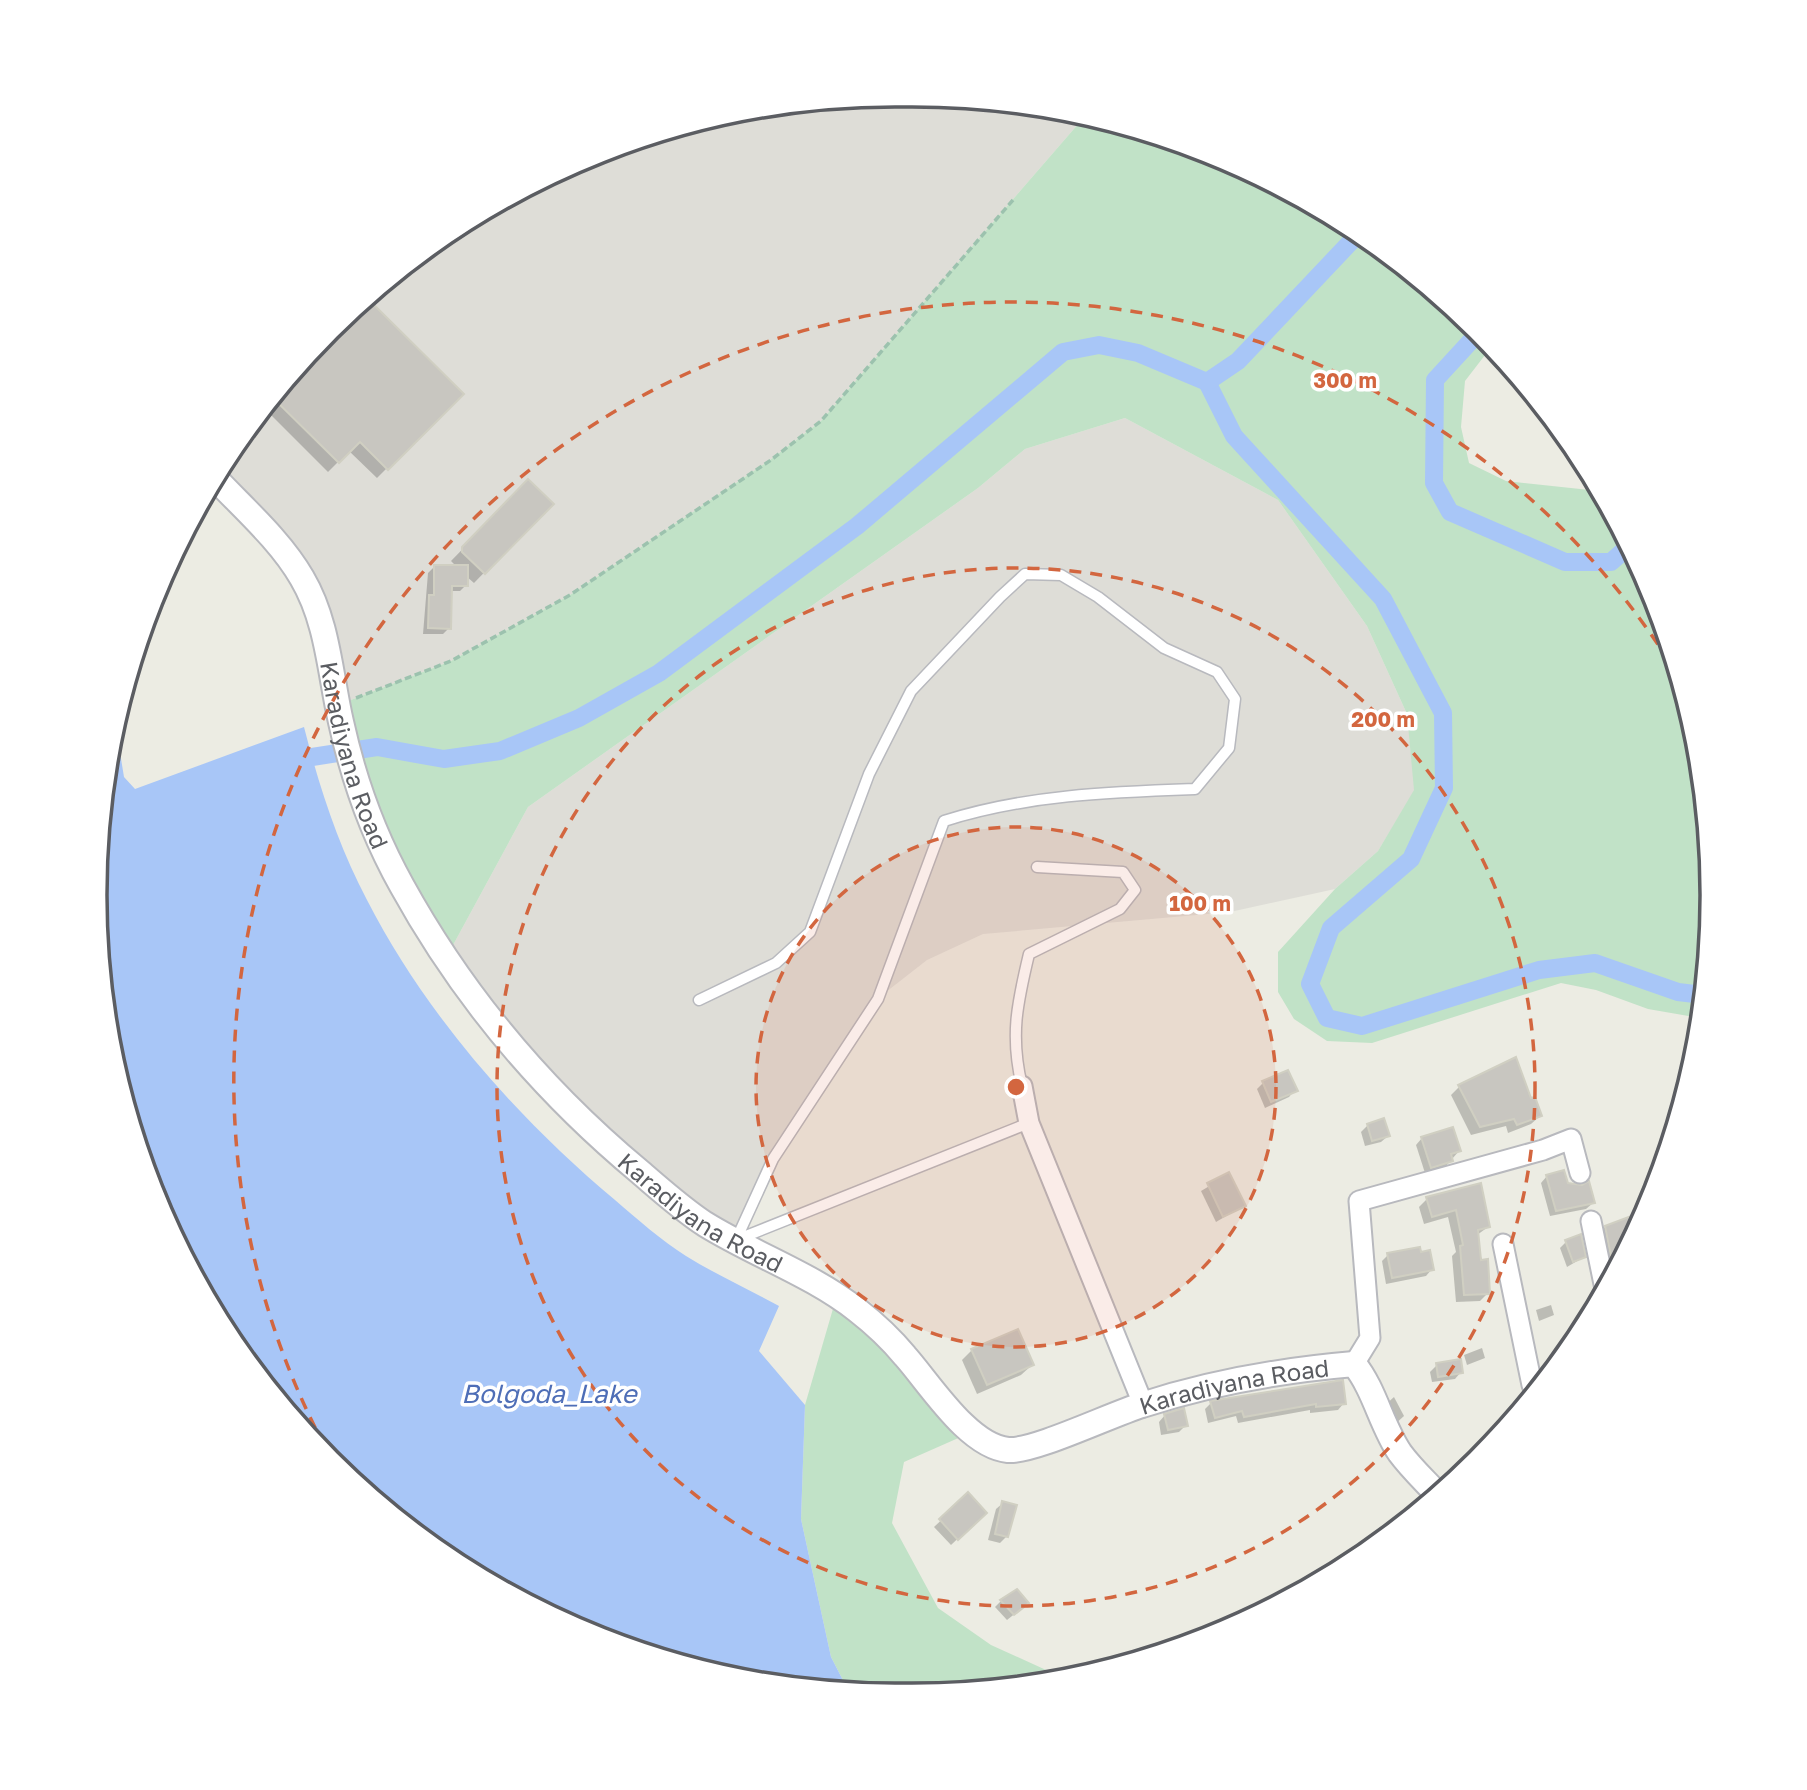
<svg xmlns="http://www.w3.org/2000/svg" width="1807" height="1790" font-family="'Golos Text',sans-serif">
<rect width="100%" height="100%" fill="#ecece3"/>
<g fill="#deddd7">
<path d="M 895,95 L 1068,110 L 1086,115 L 821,421 L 770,460 L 570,595 L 451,661 L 338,705 L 309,593 L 215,478 L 229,451 L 329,329 L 450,230 L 588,156 L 738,110 Z"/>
<path d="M 1125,418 L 1278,500 L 1367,626 L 1407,714 L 1415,790 L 1378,851 L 1335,889 L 1230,912 L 983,934 L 927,960 L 877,999 L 773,1159 L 736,1240 L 659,1188 L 446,958 L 528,807 L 978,488 L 1025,449 Z"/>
</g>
<g fill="#c1e2c7">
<path d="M 1086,115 L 1218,155 L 1356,229 L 1478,329 L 1492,346 L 1465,381 L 1461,427 L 1469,463 L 1506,481 L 1599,491 L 1651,588 L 1697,738 L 1712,895 L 1700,1018 L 1648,1009 L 1596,990 L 1561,983 L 1372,1043 L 1327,1041 L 1294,1019 L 1278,992 L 1278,952 L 1335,889 L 1378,851 L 1414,790 L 1407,714 L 1367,626 L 1278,500 L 1125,418 L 1025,449 L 978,488 L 528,807 L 446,958 L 400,884 L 338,705 L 451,661 L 570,595 L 770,460 L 821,421 Z"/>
<path d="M 837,1295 L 972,1432 L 904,1462 L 892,1523 L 938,1608 L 991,1645 L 1068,1680 L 912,1695 L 848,1690 L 831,1657 L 801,1519 L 805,1405 Z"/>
</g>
<path fill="#a8c6f7" d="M 115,722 L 124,777 L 135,789 L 304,727 C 319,786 338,845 367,900 C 426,1015 517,1118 615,1200 C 637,1219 661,1240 686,1256 C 715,1274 748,1289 779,1306 L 759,1351 L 805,1405 L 801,1519 L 831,1657 L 848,1690 L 739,1680 L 589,1635 L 451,1561 L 329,1461 L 230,1340 L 156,1202 L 110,1052 L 95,895 L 110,739 Z"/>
<g fill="#0003">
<path d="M 366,299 L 461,394 L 377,478 L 349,451 L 328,472 L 264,408 L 329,329 Z"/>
<path d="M 528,482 L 551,504 L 474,583 L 466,576 L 466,585 L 460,591 L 450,591 L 449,628 L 443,634 L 423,634 L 428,573 L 435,566 L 456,566 L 451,561 Z"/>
<path d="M 1263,1083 L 1295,1090 L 1289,1097 L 1265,1108 L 1257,1089 Z"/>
<path d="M 1460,1086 L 1530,1100 L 1540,1116 L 1531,1124 L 1508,1133 L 1506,1126 L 1471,1135 L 1451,1095 Z"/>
<path d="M 1368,1125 L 1388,1136 L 1381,1142 L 1365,1146 L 1361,1132 Z"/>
<path d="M 1422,1138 L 1459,1151 L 1445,1167 L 1425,1173 L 1416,1145 Z"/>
<path d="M 1228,1175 L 1243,1206 L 1216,1222 L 1201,1191 Z"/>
<path d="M 1547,1176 L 1566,1185 L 1593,1203 L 1586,1209 L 1550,1216 L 1541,1183 Z"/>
<path d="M 1480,1185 L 1488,1227 L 1477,1235 L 1488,1293 L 1480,1301 L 1456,1302 L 1452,1256 L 1456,1252 L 1448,1217 L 1424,1224 L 1419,1207 L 1427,1199 Z"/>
<path d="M 1605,1227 L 1627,1247 L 1611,1278 L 1599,1234 Z"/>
<path d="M 1566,1242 L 1584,1257 L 1567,1267 L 1560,1248 Z"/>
<path d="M 1420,1254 L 1432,1269 L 1426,1276 L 1386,1284 L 1382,1261 L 1388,1255 Z"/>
<path d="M 1551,1305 L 1554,1315 L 1539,1321 L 1536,1310 Z"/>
<path d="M 1482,1348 L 1485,1358 L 1467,1365 L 1464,1355 Z"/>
<path d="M 972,1350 L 1032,1365 L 1021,1375 L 977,1394 L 962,1360 Z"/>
<path d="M 1437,1365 L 1461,1372 L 1455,1379 L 1432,1382 L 1430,1372 Z"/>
<path d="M 1394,1397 L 1404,1416 L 1393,1426 L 1384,1406 Z"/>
<path d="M 1211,1403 L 1344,1403 L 1338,1410 L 1310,1413 L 1310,1410 L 1238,1423 L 1236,1416 L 1208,1423 L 1205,1409 Z"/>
<path d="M 1165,1415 L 1186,1425 L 1179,1432 L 1161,1435 L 1159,1422 Z"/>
<path d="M 1478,1461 L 1459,1477 L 1464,1469 Z"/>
<path d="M 968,1495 L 985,1513 L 951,1545 L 934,1527 Z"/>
<path d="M 1003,1503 L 1007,1536 L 1000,1543 L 988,1540 L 996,1509 Z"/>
<path d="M 1379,1540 L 1380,1542 L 1356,1561 Z"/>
<path d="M 1001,1601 L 1021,1609 L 1007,1620 L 995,1607 Z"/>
</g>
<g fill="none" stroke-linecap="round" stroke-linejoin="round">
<g stroke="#a8c6f7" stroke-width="18">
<path d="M 1480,331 L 1435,380 L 1434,483 L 1450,512 L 1565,562 L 1611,562 L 1629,546"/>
<path d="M 1207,382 L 1234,436 L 1383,599 L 1443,713 L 1444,788 L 1411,859 L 1331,928 L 1310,984 L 1327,1018 L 1362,1026 L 1539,970 L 1595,963 L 1678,992 L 1703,995"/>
<path d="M 312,757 L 377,747 L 444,759 L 500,751 L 579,718 L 659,673 L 857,526 L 1063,352 L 1099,345 L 1138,353 L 1207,382 L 1238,361 L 1360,232"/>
</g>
</g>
<g fill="#c8c6c0" stroke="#d0cfc2" stroke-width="2">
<path d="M 367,298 L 464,394 L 388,470 L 360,442 L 339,463 L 273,398 L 329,329 Z"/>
<path d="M 528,479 L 554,504 L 485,574 L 462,552 L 462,547 Z"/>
<path d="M 434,565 L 468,565 L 468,586 L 452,586 L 451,629 L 428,628 L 429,595 L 434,595 Z"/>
<path d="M 1516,1057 L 1531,1098 L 1535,1097 L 1542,1116 L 1517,1125 L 1514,1119 L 1480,1127 L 1458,1085 Z"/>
<path d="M 1288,1070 L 1298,1091 L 1271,1102 L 1262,1081 Z"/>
<path d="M 1384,1118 L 1390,1136 L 1372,1141 L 1367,1124 Z"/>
<path d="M 1453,1127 L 1461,1151 L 1451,1154 L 1453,1161 L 1431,1168 L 1421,1137 Z"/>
<path d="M 1564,1170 L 1568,1183 L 1582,1185 L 1589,1181 L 1595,1203 L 1556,1211 L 1546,1175 Z"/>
<path d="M 1229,1172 L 1246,1206 L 1223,1217 L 1207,1183 Z"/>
<path d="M 1481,1183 L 1490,1227 L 1478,1230 L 1481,1260 L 1488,1259 L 1490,1294 L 1464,1295 L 1460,1246 L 1463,1245 L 1456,1210 L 1432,1217 L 1426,1197 Z"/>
<path d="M 1647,1210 L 1625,1252 L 1614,1272 L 1605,1226 Z"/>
<path d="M 1581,1234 L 1586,1257 L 1573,1262 L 1565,1240 Z"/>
<path d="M 1420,1247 L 1421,1252 L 1430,1250 L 1434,1270 L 1392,1278 L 1387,1253 Z"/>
<path d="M 1018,1329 L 1034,1365 L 987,1385 L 971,1349 Z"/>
<path d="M 1461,1359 L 1463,1373 L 1438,1377 L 1436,1363 Z"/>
<path d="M 1343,1380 L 1346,1404 L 1316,1407 L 1316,1404 L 1244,1417 L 1242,1411 L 1215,1418 L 1210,1401 Z"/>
<path d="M 1184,1408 L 1188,1426 L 1168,1430 L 1164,1414 Z"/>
<path d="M 968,1492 L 987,1513 L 958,1540 L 939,1519 Z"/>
<path d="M 1002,1501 L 1017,1505 L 1008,1537 L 995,1534 Z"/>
<path d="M 1017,1589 L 1029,1603 L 1014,1615 L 1000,1600 Z"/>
</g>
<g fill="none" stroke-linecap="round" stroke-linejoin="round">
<defs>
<g id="service">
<path d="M 699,1000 L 776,963 L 810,932 L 869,774 L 911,691 L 1000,597 L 1025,574 L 1061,575 L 1098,597 L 1164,648 L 1217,672 L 1235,699 L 1229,748 L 1195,789 C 1110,792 1025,795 944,821 L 878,999 L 773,1159 L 736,1240 L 1029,1123"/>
<path d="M 1022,1086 C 1010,1036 1017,1004 1029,954 L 1120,909 L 1135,890 L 1123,872 L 1037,867"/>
</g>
<g id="minor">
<path d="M 1022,1086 L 1029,1123 L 1143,1404"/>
<path d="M 1591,1221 L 1605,1289"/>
<path d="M 1503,1244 L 1532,1385 L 1545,1380"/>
<path d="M 1354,1364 L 1370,1338 L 1359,1201 L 1543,1150 L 1571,1139 L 1580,1173"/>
</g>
<g id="tertiary">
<path id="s1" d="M 215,478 C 244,509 280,540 302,578 C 328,622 330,674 341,722 C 353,777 374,836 402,886 C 462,995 544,1092 640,1172 C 661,1190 682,1209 705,1224 C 755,1255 811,1274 857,1310 C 875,1324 891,1339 905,1356 C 930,1384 968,1446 1008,1450 C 1034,1452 1112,1414 1142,1405 C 1209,1383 1284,1370 1354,1364 C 1375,1390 1381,1425 1400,1453 C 1411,1468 1425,1481 1437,1494"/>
</g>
</defs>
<use href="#service" stroke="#b8b9be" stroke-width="13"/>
<use href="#minor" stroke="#b8b9be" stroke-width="23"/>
<use href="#tertiary" stroke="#b8b9be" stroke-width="28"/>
<path stroke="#9cc2ae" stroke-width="3.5" stroke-dasharray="7 3.5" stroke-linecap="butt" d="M 356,698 L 451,661 L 570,595 L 771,460 L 821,421 L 1013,200"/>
<use href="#service" stroke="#fff" stroke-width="10"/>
<use href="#minor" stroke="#fff" stroke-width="19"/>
<use href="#tertiary" stroke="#fff" stroke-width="24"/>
</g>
<circle cx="1016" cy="1087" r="260" fill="#d3663f" fill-opacity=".12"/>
<g fill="none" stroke="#d3663f" stroke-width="3.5" stroke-dasharray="12 9">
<circle cx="1016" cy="1087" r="260"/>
<circle cx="1016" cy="1087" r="519"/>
<path d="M335 1465A779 779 0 0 1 1677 674"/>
</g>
<g text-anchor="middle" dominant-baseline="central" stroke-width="7" stroke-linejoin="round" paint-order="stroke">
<g font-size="24" fill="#5b5d62" stroke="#fff">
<text stroke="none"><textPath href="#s1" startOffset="318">Karadiyana Road</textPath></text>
<text stroke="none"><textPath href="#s1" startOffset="906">Karadiyana Road</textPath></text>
<text stroke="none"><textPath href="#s1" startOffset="1536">Karadiyana Road</textPath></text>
</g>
<g font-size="26" font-style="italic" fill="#4e6eb7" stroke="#fff">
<text x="549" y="1393">Bolgoda_Lake</text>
</g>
</g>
<path d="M0 0H1807V1790H0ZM895 107H912A788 788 0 0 1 1700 895V895A788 788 0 0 1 912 1683H895A788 788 0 0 1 107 895V895A788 788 0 0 1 895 107Z" fill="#fff" fill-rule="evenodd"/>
<path fill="none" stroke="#5b5d62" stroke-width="3.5" d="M895 107H912A788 788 0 0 1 1700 895V895A788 788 0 0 1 912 1683H895A788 788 0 0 1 107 895V895A788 788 0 0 1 895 107Z"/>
<circle cx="1016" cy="1087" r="10" fill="#d3663f" stroke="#fff" stroke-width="3.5"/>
<g font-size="21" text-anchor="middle" font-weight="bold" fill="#d3663f" stroke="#fff" stroke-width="7" stroke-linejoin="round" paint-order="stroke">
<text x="1345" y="388">300 m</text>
<text x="1383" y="727">200 m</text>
<text x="1200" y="911">100 m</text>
</g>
</svg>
